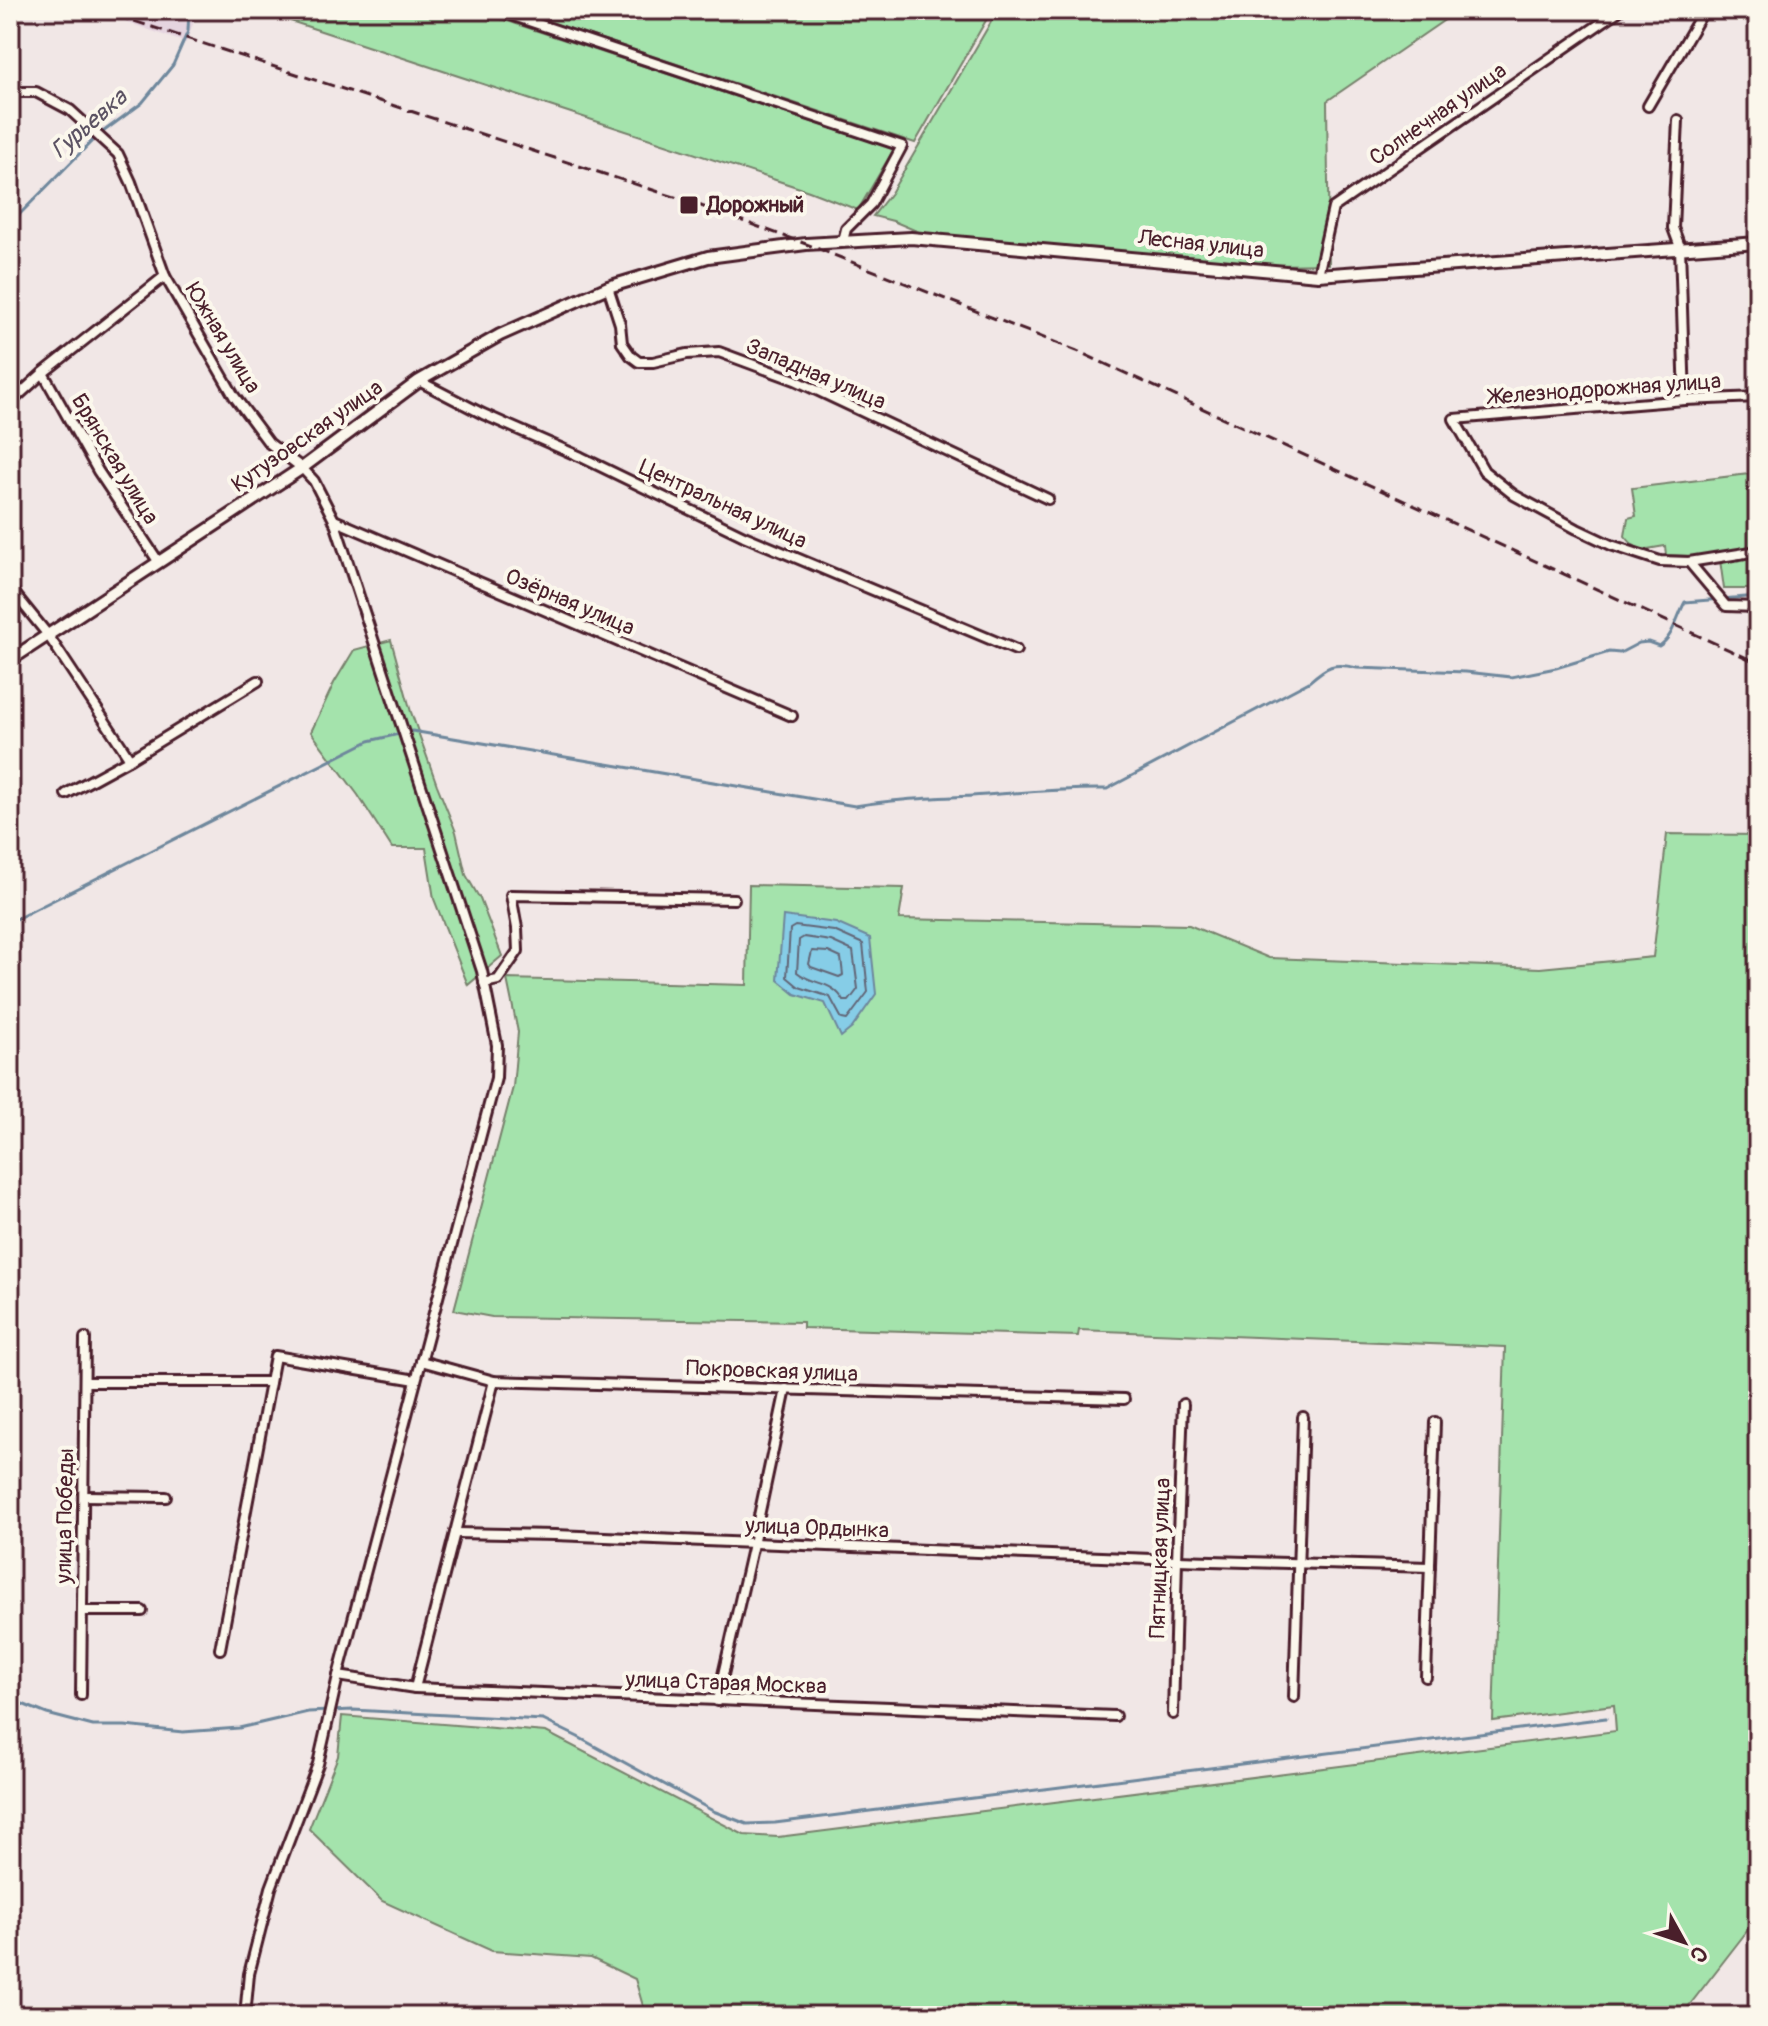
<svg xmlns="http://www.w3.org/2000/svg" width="1768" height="2026" font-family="Pangolin,sans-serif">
<rect width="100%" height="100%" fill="#f1e7e6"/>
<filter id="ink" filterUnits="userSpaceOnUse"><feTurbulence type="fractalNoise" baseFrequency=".0125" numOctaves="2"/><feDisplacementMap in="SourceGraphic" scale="16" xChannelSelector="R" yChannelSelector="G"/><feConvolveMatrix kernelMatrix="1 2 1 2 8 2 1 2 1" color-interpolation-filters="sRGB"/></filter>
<g filter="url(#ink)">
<path fill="#e5d4df" d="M 93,10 L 198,10 L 186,43 Z"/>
<g fill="#a4e3ac" stroke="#77816c" stroke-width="2">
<path d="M 257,10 L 474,10 L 894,149 L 858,210 L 809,191 Z"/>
<path d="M 514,10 L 992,10 L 915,143 Z"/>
<path d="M 998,10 L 1459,10 L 1327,101 L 1329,264 L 1220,266 L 926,235 L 893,221 L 873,216 L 891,193 Z"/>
<path d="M 1758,473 L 1758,546 L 1693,556 L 1666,555 L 1665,546 C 1644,549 1640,555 1625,536 L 1628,518 L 1636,516 L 1632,488 Z"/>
<path d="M 1758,554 L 1758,589 L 1724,589 L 1720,560 Z"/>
<path d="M 391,640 L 411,712 L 437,785 L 456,832 L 466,875 L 480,899 L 502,956 L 468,985 L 434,899 L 426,848 L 392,848 L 358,795 L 311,732 L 334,683 L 354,650 Z"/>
<path d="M 1667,834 L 1758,835 L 1758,1917 L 1681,2016 L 646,2016 L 635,1979 L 591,1958 L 492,1951 L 382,1901 L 309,1829 L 338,1756 L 342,1716 L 546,1732 L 744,1835 L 778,1837 L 1616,1731 L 1614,1705 L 1493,1721 L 1505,1347 L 1079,1330 L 1078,1336 L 803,1328 L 803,1322 L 492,1317 L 454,1310 L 513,1087 L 518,1032 L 507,979 L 747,985 L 749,885 L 904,888 L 899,919 L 1189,925 L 1269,958 L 1540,968 L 1653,957 Z"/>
</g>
<path fill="#86cde7" stroke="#6e879c" stroke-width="2" d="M 783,916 L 836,923 L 870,938 L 876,994 L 852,1028 L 841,1037 L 825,1003 L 795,994 L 778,980 Z"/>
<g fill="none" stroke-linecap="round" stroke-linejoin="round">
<g stroke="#626576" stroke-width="2">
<path d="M 795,926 L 834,931 L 863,944 L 868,992 L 847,1020 L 842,1019 L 830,997 L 799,987 L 787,977 L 790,929 Z"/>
<path d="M 804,937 L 831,941 L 853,951 L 858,989 L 849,1001 L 844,1001 C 832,980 814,986 797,972 L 799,940 Z"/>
<path d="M 812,951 L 828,952 L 841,958 L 843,975 L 839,977 L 811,967 L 809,964 Z"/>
</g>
<g stroke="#6e879c" stroke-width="3">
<path d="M 10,224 L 96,137 L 142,103 L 173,65 L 188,31 L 189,10"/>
<path d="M 10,922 L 369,741 L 412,731 L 855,806 C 894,799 932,798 972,796 C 1017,793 1062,788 1107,789 L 1309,682 C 1327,666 1333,662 1357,668 L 1466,672 L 1511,677 L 1556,668 L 1609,652 L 1620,653 L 1639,643 L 1648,642 L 1659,646 C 1673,638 1677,616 1685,602 L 1758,596"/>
<path d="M 10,1699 L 47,1714 L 93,1726 L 125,1726 L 183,1732 L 239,1728 L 308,1712 L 353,1710 L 543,1720 L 578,1737 L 713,1811 L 747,1824 L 775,1823 L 1606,1718"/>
</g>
<defs>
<g id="minor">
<path d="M 496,10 L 902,146 L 871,204 L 846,229 L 843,241"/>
<path d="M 10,92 L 36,92 L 70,110 L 118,154 L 131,182 L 165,276 L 234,396 L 269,443 L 302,468 L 314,481 L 334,520 L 482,971 L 497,1045 L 496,1078 L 338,1676 L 318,1764 L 271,1888 L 249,1974 L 245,2016"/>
<path d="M 1648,106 L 1704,10"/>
<path d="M 1678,120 L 1673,228 L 1680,247 L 1685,400"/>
<path d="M 1318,275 L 1333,208 L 1620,10"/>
<path d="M 608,287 L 620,324 L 622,343 L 631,356 L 639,362 L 653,362 L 687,354 L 719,352 L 795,380 L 1048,499"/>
<path d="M 43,373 L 98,471 L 158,561"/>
<path d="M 419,381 L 483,414 L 581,457 L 744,536 L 1016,650"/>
<path d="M 1758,397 L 1685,400 L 1454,419 L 1484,471 L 1514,495 L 1577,529 L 1611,545 L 1660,561 L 1689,562 L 1758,551"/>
<path d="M 10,403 L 43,373 L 165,276"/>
<path d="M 334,520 L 792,716"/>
<path d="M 1689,562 L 1726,606 L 1758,607"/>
<path d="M 10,588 L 48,635 L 130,759"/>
<path d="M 66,794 L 130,759 L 258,681"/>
<path d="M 484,983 L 498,980 L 518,951 L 517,928 L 511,895 L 734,899"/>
<path d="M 421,1361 L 494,1381 L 1124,1399"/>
<path d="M 85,1382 L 270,1382"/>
<path d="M 84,1496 L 166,1497"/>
<path d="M 455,1533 L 555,1535 L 1177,1560 L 1430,1567"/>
<path d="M 82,1611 L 142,1611"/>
<path d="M 220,1649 L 275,1356 L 416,1380"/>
<path d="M 338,1676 L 415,1688 L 1115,1716"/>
<path d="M 1426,1677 L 1435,1422"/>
<path d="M 415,1688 L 494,1381"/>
<path d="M 81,1695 L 85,1338"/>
<path d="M 1294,1697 L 1303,1417"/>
<path d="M 717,1701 L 753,1544 L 786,1389"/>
<path d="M 1173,1714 L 1177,1560 L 1183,1404"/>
</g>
<path id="tertiary" d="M 10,660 L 302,468 L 419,381 L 500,335 L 608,287 L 708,257 L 806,244 L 911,238 L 1318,275 L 1758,243"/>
</defs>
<use href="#minor" stroke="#4a1f2b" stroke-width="14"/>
<use href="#tertiary" stroke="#4a1f2b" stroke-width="16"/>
<use href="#minor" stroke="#fbf7ec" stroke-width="8"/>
<use href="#tertiary" stroke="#fbf7ec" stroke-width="10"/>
<path stroke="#4a1f2b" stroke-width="3" stroke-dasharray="12 6" stroke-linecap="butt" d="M 100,10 L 690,202 L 806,244 L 1077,351 L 1758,663"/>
</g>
</g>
<rect fill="#4a1f2b" stroke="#fbf7ec" stroke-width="3" x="679" y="195" width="20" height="20" rx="4"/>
<g text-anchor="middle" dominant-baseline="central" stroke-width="8" stroke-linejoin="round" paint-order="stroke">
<g font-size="22" fill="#4a1f2b" stroke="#fbf7ec">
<text transform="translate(1438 114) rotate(-35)">Солнечная улица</text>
<text transform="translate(1201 244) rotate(6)">Лесная улица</text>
<text transform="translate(223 338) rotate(59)">Южная улица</text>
<text transform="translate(816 374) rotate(23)">Западная улица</text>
<text transform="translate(1605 389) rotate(-4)">Железнодорожная улица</text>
<text transform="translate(307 436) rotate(-35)">Кутузовская улица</text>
<text transform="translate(115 459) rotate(59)">Брянская улица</text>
<text transform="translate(723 504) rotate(25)">Центральная улица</text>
<text transform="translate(570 602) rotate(23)">Озёрная улица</text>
<text transform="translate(772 1371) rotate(2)">Покровская улица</text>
<text transform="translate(65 1516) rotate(-89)">улица Победы</text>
<text transform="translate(817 1528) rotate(2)">улица Ордынка</text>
<text transform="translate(1160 1558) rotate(-88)">Пятницкая улица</text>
<text transform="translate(726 1683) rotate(2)">улица Старая Москва</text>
</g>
<g font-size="22" font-weight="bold" fill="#4a1f2b" stroke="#fbf7ec" text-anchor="start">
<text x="707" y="205">Дорожный</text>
</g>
<g font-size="24" font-style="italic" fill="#5c5363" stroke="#fbf7ec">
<text transform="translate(89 124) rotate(-41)">Гурьевка</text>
</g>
</g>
<rect width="1768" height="2026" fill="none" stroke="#fbf7ec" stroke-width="40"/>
<rect x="20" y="20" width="1728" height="1986" fill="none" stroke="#4a1f2b" stroke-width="3" filter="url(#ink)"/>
<g transform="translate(1684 1942) rotate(130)" stroke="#fbf7ec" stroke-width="6" paint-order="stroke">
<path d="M0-6L14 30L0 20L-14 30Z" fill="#4a1f2b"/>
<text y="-12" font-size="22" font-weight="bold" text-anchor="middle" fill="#4a1f2b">С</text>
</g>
</svg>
